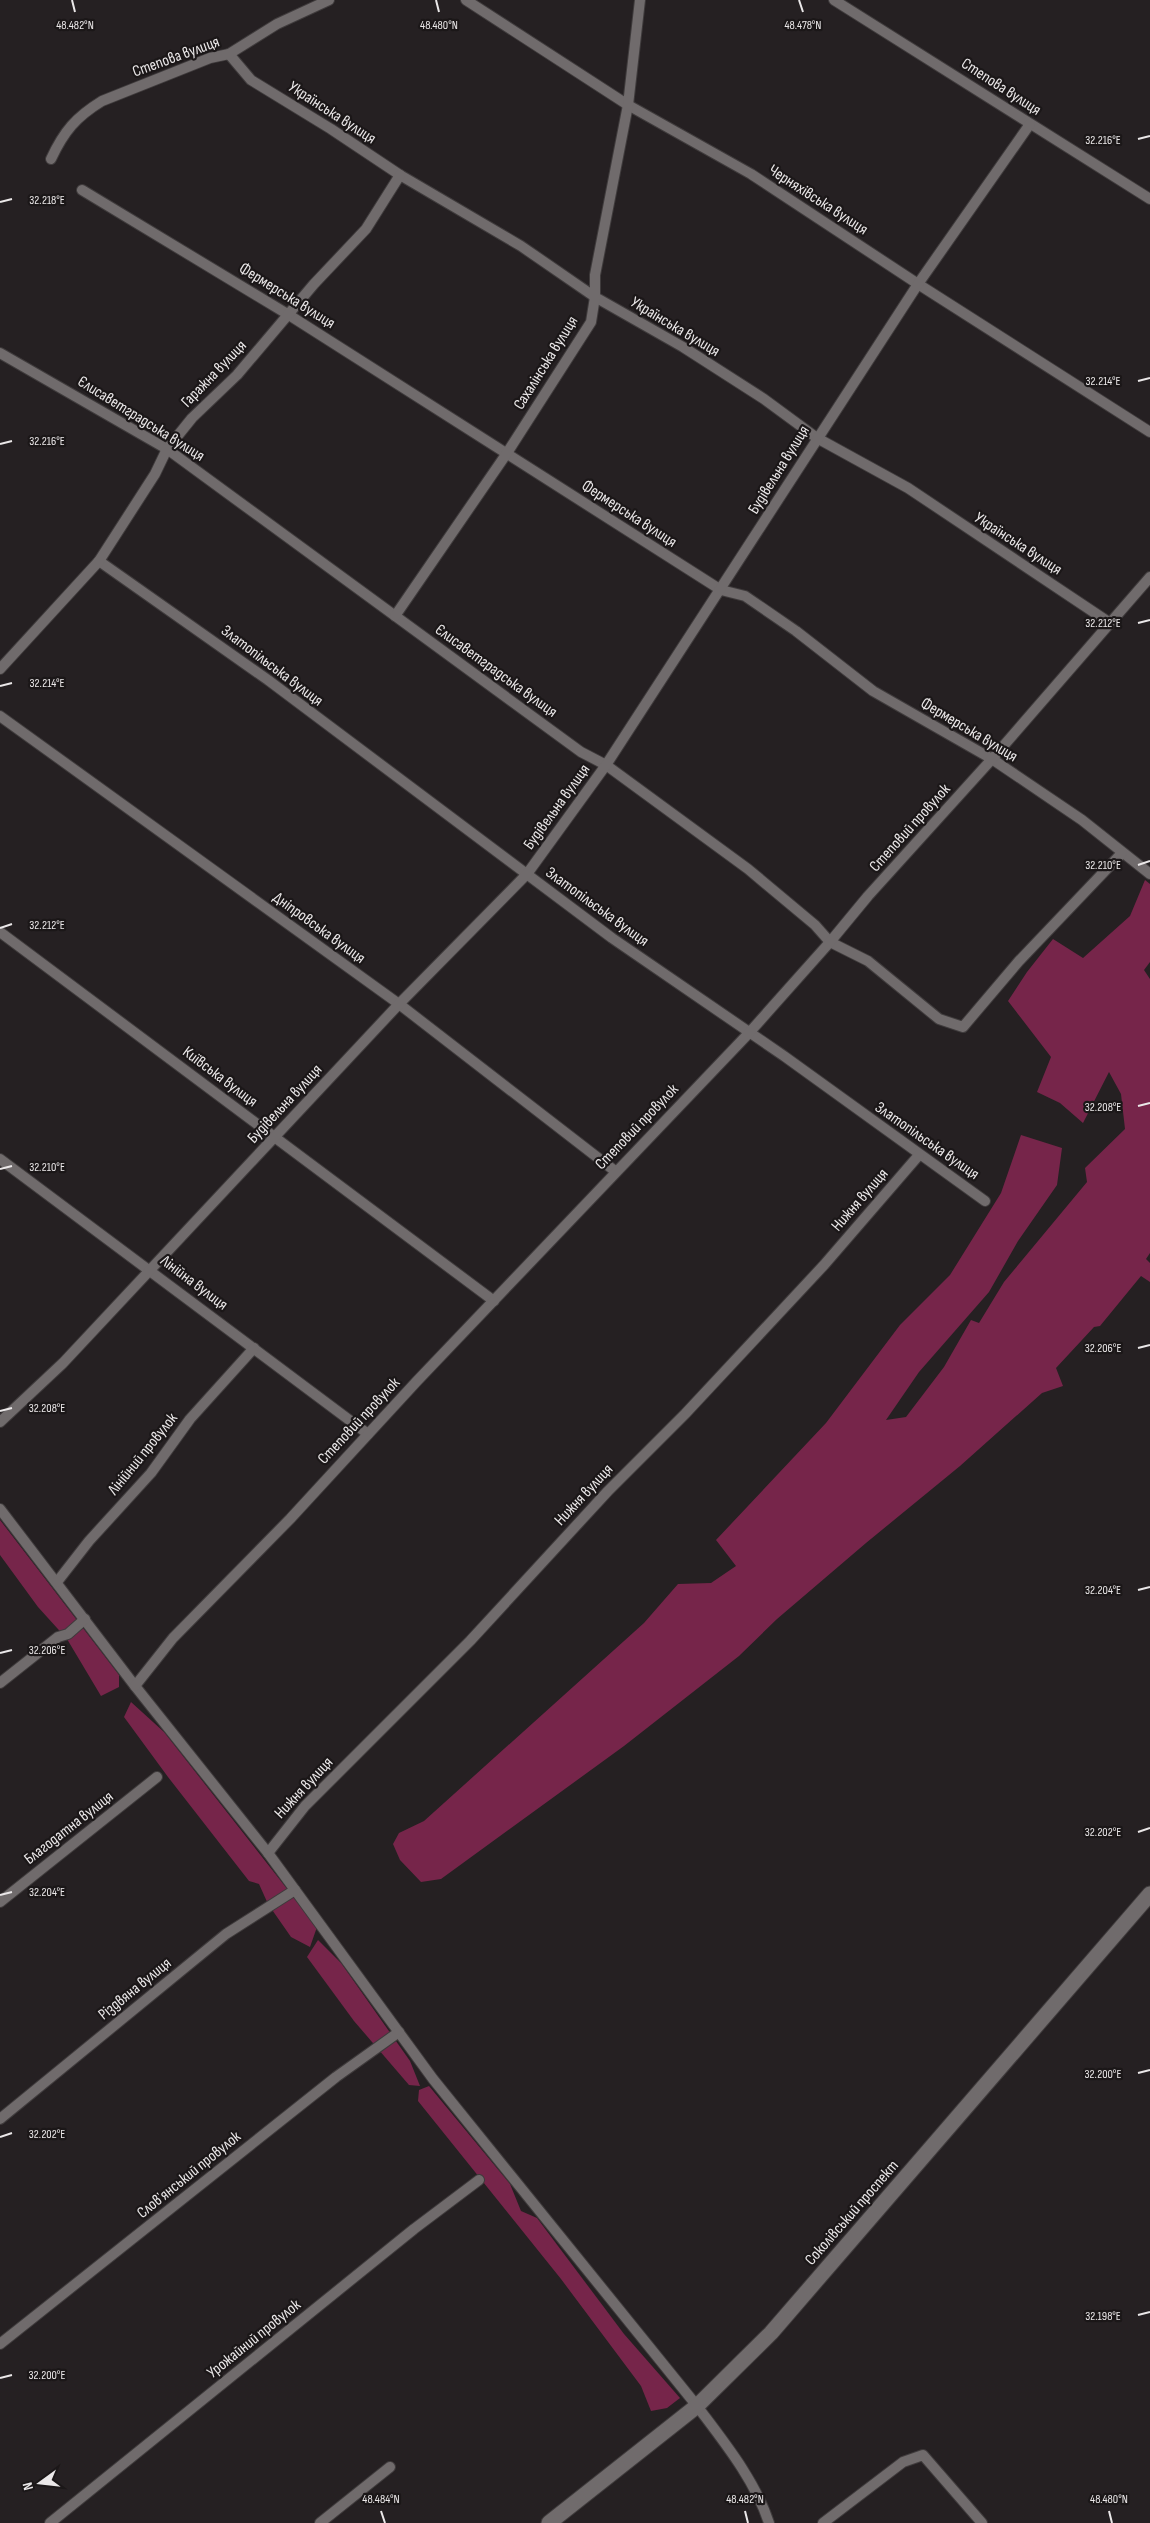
<svg xmlns="http://www.w3.org/2000/svg" width="1150" height="2523" font-family="'Sofia Sans Condensed',sans-serif">
<rect width="100%" height="100%" fill="#252022"/>
<g fill="#76254a">
<path d="M 1145,880 L 1150,884 L 1150,962 L 1144,970 L 1150,979 L 1150,1253 L 1146,1259 L 1150,1263 L 1150,1282 L 1141,1276 L 1100,1326 L 1094,1327 L 1056,1368 L 1063,1386 L 1042,1393 L 960,1466 L 866,1543 L 777,1619 L 739,1656 L 624,1746 L 441,1879 L 421,1882 L 400,1860 L 393,1844 L 399,1833 L 424,1821 L 644,1623 L 678,1584 L 711,1583 L 736,1566 L 716,1540 L 826,1423 L 900,1325 L 950,1275 L 1001,1193 L 1021,1135 L 1062,1148 L 1057,1185 L 1018,1241 L 989,1292 L 919,1372 L 886,1420 L 906,1417 L 944,1367 L 971,1320 L 979,1323 L 1004,1282 L 1087,1182 L 1085,1168 L 1125,1129 L 1121,1094 L 1109,1072 L 1083,1123 L 1060,1103 L 1037,1092 L 1051,1057 L 1008,1001 L 1027,972 L 1053,939 L 1083,958 L 1130,916 Z"/>
<path d="M 0,1520 L 119,1675 L 119,1687 L 101,1696 L 67,1639 L 38,1607 L 0,1555 Z"/>
<path d="M 131,1702 L 164,1732 L 317,1927 L 310,1947 L 291,1937 L 268,1904 L 259,1884 L 249,1881 L 168,1777 L 124,1717 Z"/>
<path d="M 318,1940 L 341,1963 L 410,2061 L 420,2086 L 409,2085 L 354,2021 L 307,1957 Z"/>
<path d="M 429,2086 L 510,2184 L 521,2211 L 537,2218 L 624,2334 L 680,2398 L 667,2408 L 651,2411 L 641,2386 L 561,2279 L 418,2101 L 419,2090 Z"/>
</g>
<g fill="none" stroke-linecap="round" stroke-linejoin="round">
<defs>
<g id="street">
<path d="M 466,0 L 628,105 L 751,174 L 918,284 L 1150,432"/>
<path d="M 834,0 L 1150,199"/>
<path d="M 229,54 L 251,80 L 331,129 L 400,175 L 521,246 L 595,297 L 683,347 L 764,399 L 817,438 L 908,488 L 1110,623"/>
<path d="M 51,159 C 64,131 76,117 102,101 L 210,58 L 229,54 L 277,24 L 329,0"/>
<path d="M 82,190 L 289,315 L 721,590 L 745,596 L 796,631 L 873,691 L 992,759 L 1082,820 L 1150,874"/>
<path d="M 0,353 L 167,449 L 581,752 L 606,765 L 748,869 L 815,925 L 830,942 L 868,961 L 939,1019 L 963,1027 L 1019,961 L 1122,853"/>
<path d="M 99,561 L 268,680 L 612,938 L 784,1056 L 985,1201"/>
<path d="M 395,616 L 507,453 L 591,322 L 595,297 L 595,275 L 628,105 L 640,0"/>
<path d="M 0,669 L 99,561 L 155,474 L 167,449 L 192,418 L 237,375 L 314,284 L 366,229 L 400,175"/>
<path d="M 0,716 L 399,1004 L 615,1171"/>
<path d="M 0,932 L 494,1301"/>
<path d="M 0,1159 L 368,1434"/>
<path d="M 0,1422 L 63,1363 L 399,1004 L 527,874 L 606,765 L 918,284 L 1030,124"/>
<path d="M 0,1509 L 135,1686 L 268,1853 L 433,2079 L 697,2406 C 724,2442 755,2480 769,2523"/>
<path d="M 57,1582 L 89,1541 L 151,1473 L 190,1419 L 254,1348"/>
<path d="M 0,1683 L 58,1637 L 68,1634 L 85,1619"/>
<path d="M 135,1686 L 173,1638 L 290,1519 L 417,1381 L 749,1033 L 830,942 L 868,896 L 992,759 L 1150,577"/>
<path d="M 268,1853 L 305,1806 L 470,1641 L 608,1491 L 685,1414 L 824,1265 L 919,1155"/>
<path d="M 0,1902 L 157,1777"/>
<path d="M 0,2119 L 226,1934 L 295,1890"/>
<path d="M 0,2344 L 336,2077 L 399,2032"/>
<path d="M 50,2523 L 414,2229 L 479,2180"/>
<path d="M 320,2523 L 390,2467"/>
<path d="M 823,2523 L 903,2462 L 923,2455 L 982,2523"/>
</g>
<path id="secondary" d="M 549,2523 L 697,2406 L 771,2333 L 1150,1894"/>
</defs>
<use href="#street" stroke="#3f3b3c" stroke-width="12"/>
<use href="#secondary" stroke="#3f3b3c" stroke-width="17"/>
<use href="#street" stroke="#706b6c" stroke-width="10"/>
<use href="#secondary" stroke="#706b6c" stroke-width="15"/>
</g>
<path fill="none" stroke="#ebe8e9" stroke-width="2" d="M 72,0 L 75,12M 436,0 L 439,12M 799,0 L 803,12M 1138,139 L 1150,136M 0,202 L 12,199M 1138,381 L 1150,378M 0,444 L 12,441M 1138,623 L 1150,620M 0,686 L 12,683M 1138,865 L 1150,861M 0,928 L 12,924M 1138,1106 L 1150,1103M 0,1169 L 12,1166M 1138,1348 L 1150,1345M 0,1411 L 12,1408M 1138,1590 L 1150,1587M 0,1653 L 12,1650M 1138,1832 L 1150,1828M 0,1895 L 12,1892M 1138,2073 L 1150,2070M 0,2137 L 12,2133M 1138,2315 L 1150,2312M 0,2378 L 12,2375M 381,2511 L 385,2523M 745,2511 L 748,2523M 1109,2511 L 1112,2523"/>
<g text-anchor="middle" dominant-baseline="central" stroke-width="4.5" stroke-linejoin="round" paint-order="stroke">
<g font-size="16" fill="#ebe8e9" stroke="#1b1718">
<text transform="translate(176 57) rotate(-20)">Степова вулиця</text>
<text transform="translate(1001 87) rotate(33)">Степова вулиця</text>
<text transform="translate(332 113) rotate(33)">Українська вулиця</text>
<text transform="translate(818 200) rotate(33)">Черняхівська вулиця</text>
<text transform="translate(287 296) rotate(32)">Фермерська вулиця</text>
<text transform="translate(675 327) rotate(31)">Українська вулиця</text>
<text transform="translate(546 363) rotate(-58)">Сахалінська вулиця</text>
<text transform="translate(214 374) rotate(-46)">Гаражна вулиця</text>
<text transform="translate(141 419) rotate(32)">Єлисаветградська вулиця</text>
<text transform="translate(779 470) rotate(-58)">Будівельна вулиця</text>
<text transform="translate(629 514) rotate(33)">Фермерська вулиця</text>
<text transform="translate(1018 544) rotate(33)">Українська вулиця</text>
<text transform="translate(272 666) rotate(37)">Златопільська вулиця</text>
<text transform="translate(496 671) rotate(36)">Єлисаветградська вулиця</text>
<text transform="translate(969 730) rotate(31)">Фермерська вулиця</text>
<text transform="translate(557 807) rotate(-54)">Будівельна вулиця</text>
<text transform="translate(910 828) rotate(-48)">Степовий провулок</text>
<text transform="translate(597 907) rotate(36)">Златопільська вулиця</text>
<text transform="translate(319 928) rotate(36)">Дніпровська вулиця</text>
<text transform="translate(220 1077) rotate(37)">Київська вулиця</text>
<text transform="translate(285 1104) rotate(-47)">Будівельна вулиця</text>
<text transform="translate(637 1127) rotate(-46)">Степовий провулок</text>
<text transform="translate(927 1141) rotate(35)">Златопільська вулиця</text>
<text transform="translate(860 1200) rotate(-49)">Нижня вулиця</text>
<text transform="translate(194 1283) rotate(37)">Лінійна вулиця</text>
<text transform="translate(359 1421) rotate(-47)">Степовий провулок</text>
<text transform="translate(143 1454) rotate(-51)">Лінійний провулок</text>
<text transform="translate(584 1495) rotate(-47)">Нижня вулиця</text>
<text transform="translate(304 1788) rotate(-47)">Нижня вулиця</text>
<text transform="translate(69 1828) rotate(-38)">Благодатна вулиця</text>
<text transform="translate(135 1989) rotate(-39)">Різдвяна вулиця</text>
<text transform="translate(189 2175) rotate(-39)">Словʼянський провулок</text>
<text transform="translate(852 2213) rotate(-49)">Соколівський проспект</text>
<text transform="translate(254 2339) rotate(-39)">Урожайний провулок</text>
</g>
</g>
<g font-size="12" text-anchor="middle" fill="#ebe8e9" stroke="#1b1718" stroke-width="4.5" stroke-linejoin="round" paint-order="stroke">
<text x="75" y="29">48.482°N</text>
<text x="439" y="29">48.480°N</text>
<text x="803" y="29">48.478°N</text>
<text x="1103" y="144">32.216°E</text>
<text x="47" y="204">32.218°E</text>
<text x="1103" y="385">32.214°E</text>
<text x="47" y="445">32.216°E</text>
<text x="1103" y="627">32.212°E</text>
<text x="47" y="687">32.214°E</text>
<text x="1103" y="869">32.210°E</text>
<text x="47" y="929">32.212°E</text>
<text x="1103" y="1111">32.208°E</text>
<text x="47" y="1171">32.210°E</text>
<text x="1103" y="1352">32.206°E</text>
<text x="47" y="1412">32.208°E</text>
<text x="1103" y="1594">32.204°E</text>
<text x="47" y="1654">32.206°E</text>
<text x="1103" y="1836">32.202°E</text>
<text x="47" y="1896">32.204°E</text>
<text x="1103" y="2078">32.200°E</text>
<text x="47" y="2138">32.202°E</text>
<text x="1103" y="2320">32.198°E</text>
<text x="47" y="2379">32.200°E</text>
<text x="381" y="2503">48.484°N</text>
<text x="745" y="2503">48.482°N</text>
<text x="1109" y="2503">48.480°N</text>
</g>
<g transform="translate(40 2483) rotate(255)" stroke="#1b1718" stroke-width="4" paint-order="stroke">
<path d="M0-4L9 19L0 12L-9 19Z" fill="#ebe8e9"/>
<text y="-8" font-size="14" font-weight="bold" text-anchor="middle" fill="#ebe8e9">N</text>
</g>
</svg>
